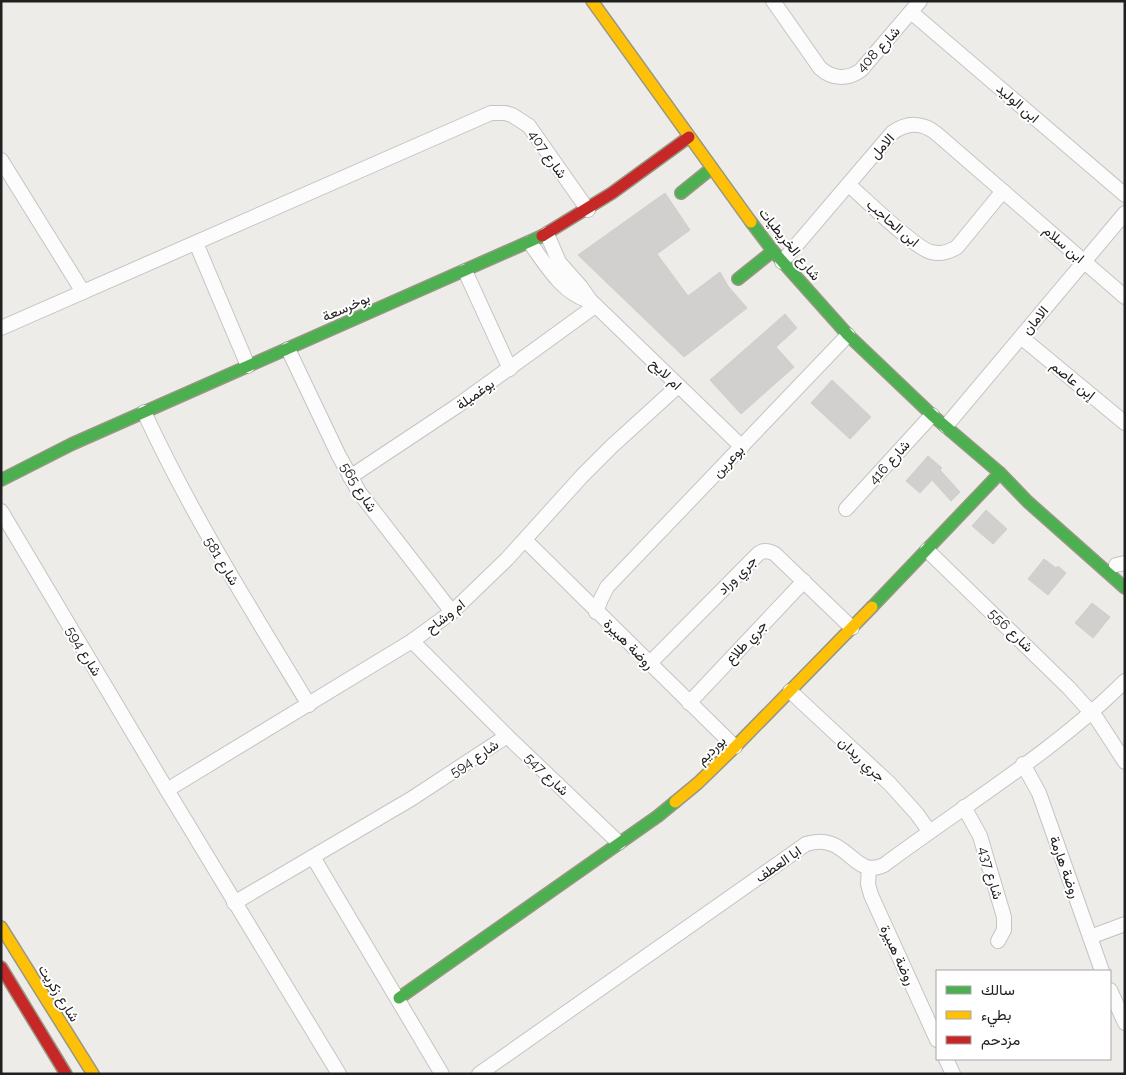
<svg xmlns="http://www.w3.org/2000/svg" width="1126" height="1075" font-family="Raleway,Vazirmatn,sans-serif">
<rect width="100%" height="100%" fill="#eeece9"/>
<g fill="#d2d0ce" stroke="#d1cdca">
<path d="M 665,193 L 690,230 L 657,254 L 688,296 L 720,272 L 728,286 L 747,308 L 684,357 L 578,255 Z"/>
<path d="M 785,314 L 797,328 L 776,347 L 794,367 L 741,414 L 710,380 Z"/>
<path d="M 832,380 L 871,417 L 850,439 L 811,403 Z"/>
<path d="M 928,456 L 942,468 L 940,470 L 960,492 L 951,501 L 932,480 L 920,493 L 906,481 Z"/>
<path d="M 986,510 L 1007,529 L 993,544 L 972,526 Z"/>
<path d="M 1044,559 L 1056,568 L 1058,566 L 1066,573 L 1048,595 L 1028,579 Z"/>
<path d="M 1092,603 L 1110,617 L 1093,638 L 1075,623 Z"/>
</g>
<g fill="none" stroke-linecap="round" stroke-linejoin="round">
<defs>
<g id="street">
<path d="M 773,1 L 820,68 C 832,79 848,80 861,70 L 920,1"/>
<path d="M 911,12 L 1125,195"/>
<path d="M 1,160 L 83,292"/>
<path d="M 849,185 C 864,198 916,249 931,252 C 941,255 949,252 957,247 L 1003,191"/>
<path d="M 547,234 L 559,262 L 581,287 L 590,300 L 742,447"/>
<path d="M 196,243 L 248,366"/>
<path d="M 530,243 C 545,263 561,292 587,300"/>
<path d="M 782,262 L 892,133 C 907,122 923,122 937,134 L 1125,297"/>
<path d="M 465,271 L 510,369"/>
<path d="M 1,328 L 491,113 L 505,113 L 512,115 L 529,126 L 588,210"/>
<path d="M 1021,337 L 1125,423"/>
<path d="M 288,349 L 339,456 L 359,492 L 452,612"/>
<path d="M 144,412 C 191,514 251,609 309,705"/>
<path d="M 946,426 L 1125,213"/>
<path d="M 350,477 L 457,406 L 595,306"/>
<path d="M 846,509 L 932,415"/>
<path d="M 1,511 L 167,790 L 339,1074"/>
<path d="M 525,540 L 735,747"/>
<path d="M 927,550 L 1069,688 L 1097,719 L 1125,762"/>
<path d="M 1116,565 L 1125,563"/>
<path d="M 596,612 L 601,599 L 607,587 L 848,335"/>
<path d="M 412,641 L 507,736 L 619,843"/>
<path d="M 649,664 L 757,555 C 762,550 768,550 775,554 L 852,628"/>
<path d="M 790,691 L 890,784 L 917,814 L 929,831"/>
<path d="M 689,703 L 804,581"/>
<path d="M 1023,764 L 1039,793 L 1102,971"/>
<path d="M 167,790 L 412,641 L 452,612 L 507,559 L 582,476 L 612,446 L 678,386"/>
<path d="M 964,807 L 980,836 L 1004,917 L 1004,930 L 998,941"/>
<path d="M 313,857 L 442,1074"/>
<path d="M 869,868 L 868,884 L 871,895 L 937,1040"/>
<path d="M 234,903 L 411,799 L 507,736"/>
<path d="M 1090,937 L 1125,924"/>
<path d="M 1110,990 L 1125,1023"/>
<path d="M 946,1059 L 953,1074"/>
<path d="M 479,1074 L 806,844 C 848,831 853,880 884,865 C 963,806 1055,751 1125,681"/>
</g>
<g id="fast">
<path d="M 681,193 L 712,168"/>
<path d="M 751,222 L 773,251 L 848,335 L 932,415 L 1000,473 L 1028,502 L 1125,588"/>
<path d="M 738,279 L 773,251"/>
<path d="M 1,480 L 72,444 L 542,236"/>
<path d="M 872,607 L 1000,473"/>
<path d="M 399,998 L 658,816 L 675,802"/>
</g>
<g id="slow">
<path d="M 592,1 L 751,222"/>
<path d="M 675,802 L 698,783 L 735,747 L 872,607"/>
<path d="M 1,927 L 93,1074"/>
</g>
<g id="jam">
<path d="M 542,236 L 612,193 L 689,137"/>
<path d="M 1,967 L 66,1074"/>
</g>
</defs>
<use href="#street" stroke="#c5c4c3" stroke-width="16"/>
<use href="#fast" stroke="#979782" stroke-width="14"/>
<use href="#slow" stroke="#979782" stroke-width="14"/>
<use href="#jam" stroke="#979782" stroke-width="14"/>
<use href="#street" stroke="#fcfcfc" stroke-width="14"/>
<use href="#fast" stroke="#4caf50" stroke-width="11"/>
<use href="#slow" stroke="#ffc107" stroke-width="11"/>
<use href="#jam" stroke="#c62828" stroke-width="11"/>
</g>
<g text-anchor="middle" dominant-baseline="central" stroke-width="4" stroke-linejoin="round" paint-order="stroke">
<g font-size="14" fill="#202020" stroke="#fff">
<text transform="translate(878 49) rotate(-47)">شارع 408</text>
<text transform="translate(1018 103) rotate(41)">ابن الوليد</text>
<text transform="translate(882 146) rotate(-48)">الامل</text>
<text transform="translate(548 154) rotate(55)">شارع 407</text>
<text transform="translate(893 223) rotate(41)">ابن الحاجب</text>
<text transform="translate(790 244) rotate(51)">شارع الخريطيات</text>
<text transform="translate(1064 244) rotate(41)">ابن سلام</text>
<text transform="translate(346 307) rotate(-24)">بوخرسعة</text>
<text transform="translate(1035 320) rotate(-50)">الامان</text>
<text transform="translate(666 374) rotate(44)">ام لايح</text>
<text transform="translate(1073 380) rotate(39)">إبن عاصم</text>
<text transform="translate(475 394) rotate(-35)">بوغميلة</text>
<text transform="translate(728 461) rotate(-46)">بوعرين</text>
<text transform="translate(889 462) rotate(-48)">شارع 416</text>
<text transform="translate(359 487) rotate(58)">شارع 565</text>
<text transform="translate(222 561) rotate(59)">شارع 581</text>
<text transform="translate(737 575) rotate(-45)">جري وراد</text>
<text transform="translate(445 616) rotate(-38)">ام وشاح</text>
<text transform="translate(1011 630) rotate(44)">شارع 556</text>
<text transform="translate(746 642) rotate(-47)">جري طلاع</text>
<text transform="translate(629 644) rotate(45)">روضة هبيرة</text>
<text transform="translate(84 651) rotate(59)">شارع 594</text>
<text transform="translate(711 750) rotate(-44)">بورديم</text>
<text transform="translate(474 758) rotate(-34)">شارع 594</text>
<text transform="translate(862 759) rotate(43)">جري ريدان</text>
<text transform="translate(547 774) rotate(44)">شارع 547</text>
<text transform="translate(778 864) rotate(-35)">ابا العطف</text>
<text transform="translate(1065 867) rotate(70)">روضة هارمة</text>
<text transform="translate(991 873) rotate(74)">شارع 437</text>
<text transform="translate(898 955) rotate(65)">روضة هبيرة</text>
<text transform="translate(59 993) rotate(58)">شارع زكريت</text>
</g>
</g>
<rect width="1126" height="1075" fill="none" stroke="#202020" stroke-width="5"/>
<rect x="936" y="970" width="175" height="90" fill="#ffffff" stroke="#a6a6a6"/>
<rect x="946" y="986" width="25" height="8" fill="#4caf50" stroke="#a6a6a6"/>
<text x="981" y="995" font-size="15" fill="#202020">سالك</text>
<rect x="946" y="1011" width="25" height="8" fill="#ffc107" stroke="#a6a6a6"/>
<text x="981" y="1020" font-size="15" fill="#202020">بطيء</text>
<rect x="946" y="1036" width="25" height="8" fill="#c62828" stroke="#a6a6a6"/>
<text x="981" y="1045" font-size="15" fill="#202020">مزدحم</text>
</svg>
